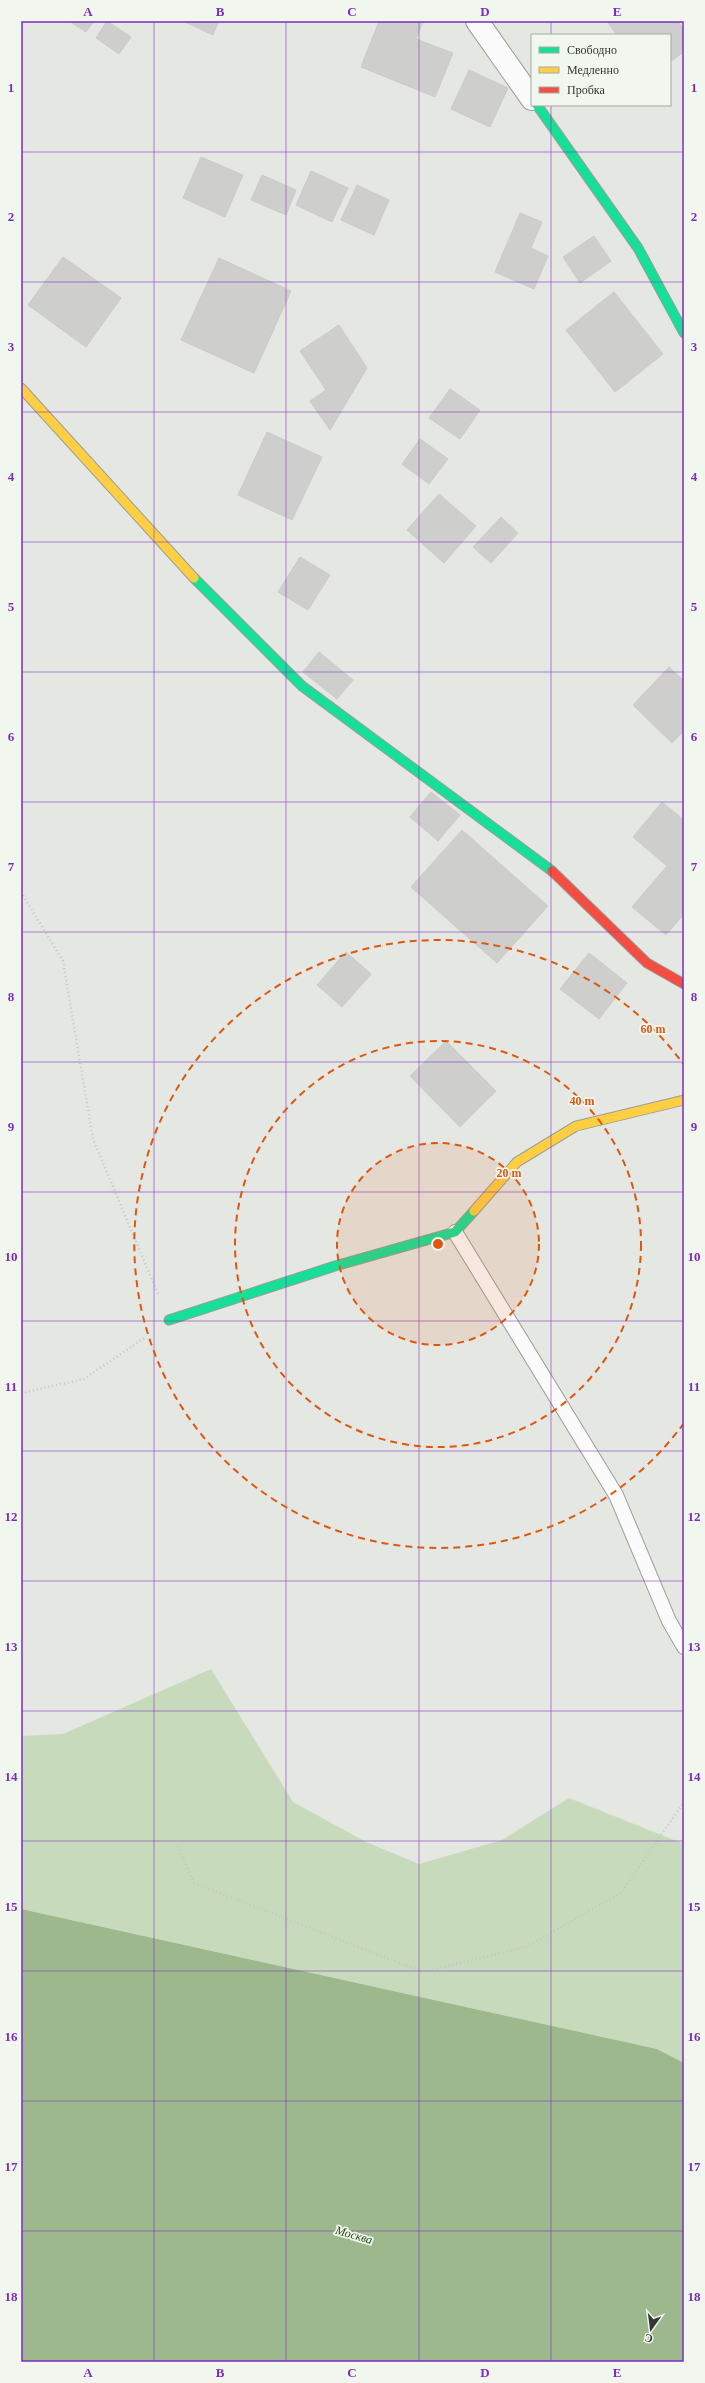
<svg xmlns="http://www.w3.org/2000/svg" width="705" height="2383" font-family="Georgia,serif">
<rect width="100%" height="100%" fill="#e5e7e3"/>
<path fill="#c7dbbc" d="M 211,1669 L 293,1802 L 366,1842 L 419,1864 L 502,1840 L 569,1798 L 684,1844 L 684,2063 L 657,2049 L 21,1909 L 21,1736 L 63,1734 Z"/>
<path fill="#9cb88c" d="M 21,1909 L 657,2049 L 684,2063 L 684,2362 L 21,2362 Z"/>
<g fill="#cececd" stroke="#cbcbca">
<path d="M 69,21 L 94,21 L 86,32 Z"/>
<path d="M 107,21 L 131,37 L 119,54 L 96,38 Z"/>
<path d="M 183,21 L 219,21 L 213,35 Z"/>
<path d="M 379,21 L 423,21 L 416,39 L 453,53 L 435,97 L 361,67 Z"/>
<path d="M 611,21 L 678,21 L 684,30 L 684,52 L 670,62 L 670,35 L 617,35 L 608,23 Z"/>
<path d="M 469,70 L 508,88 L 490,127 L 451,109 Z"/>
<path d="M 201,157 L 243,175 L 225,217 L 183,198 Z"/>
<path d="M 311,171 L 348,188 L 332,222 L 296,205 Z"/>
<path d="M 262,175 L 296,190 L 286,215 L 251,200 Z"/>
<path d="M 357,185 L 389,200 L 374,235 L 341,220 Z"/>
<path d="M 520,213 L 542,222 L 531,248 L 548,256 L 534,289 L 495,272 Z"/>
<path d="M 594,236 L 611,261 L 580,283 L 563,257 Z"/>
<path d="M 63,257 L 121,298 L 86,347 L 28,305 Z"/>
<path d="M 219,258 L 291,291 L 254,373 L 181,340 Z"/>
<path d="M 614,292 L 663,354 L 615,392 L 566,330 Z"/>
<path d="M 339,325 L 367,368 L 330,430 L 310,401 L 326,390 L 300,351 Z"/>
<path d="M 450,389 L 480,410 L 460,439 L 429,418 Z"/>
<path d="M 267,432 L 322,457 L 292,520 L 238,495 Z"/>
<path d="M 420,439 L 448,459 L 429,484 L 402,464 Z"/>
<path d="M 439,494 L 476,526 L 444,563 L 407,530 Z"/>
<path d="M 501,517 L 518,533 L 491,563 L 473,547 Z"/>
<path d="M 300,557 L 330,575 L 308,610 L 278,592 Z"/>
<path d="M 319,652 L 353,680 L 337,699 L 303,672 Z"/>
<path d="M 669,667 L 684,681 L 684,731 L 672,743 L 633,705 Z"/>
<path d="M 431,792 L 460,815 L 438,841 L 410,817 Z"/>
<path d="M 662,802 L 684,820 L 684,914 L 666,935 L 632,907 L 667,866 L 633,837 Z"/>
<path d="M 462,830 L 548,906 L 497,963 L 411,887 Z"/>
<path d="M 346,952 L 371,974 L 342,1007 L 317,985 Z"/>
<path d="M 589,953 L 627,983 L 599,1019 L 560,989 Z"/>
<path d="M 446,1041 L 496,1091 L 460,1127 L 410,1076 Z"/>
</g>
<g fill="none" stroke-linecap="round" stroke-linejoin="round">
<defs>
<path id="lane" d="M 455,1232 L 616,1495 L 669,1621 L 684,1647"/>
<path id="street" d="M 477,21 L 532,99"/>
<g id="fast">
<path d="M 537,105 L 638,248 L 684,333"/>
<path d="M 194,578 L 302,686 L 552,871"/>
<path d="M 169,1320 L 335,1266 L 455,1232 L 474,1211"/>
</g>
<g id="slow">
<path d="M 21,388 L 194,578"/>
<path d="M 474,1211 L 517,1162 L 576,1126 L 684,1100"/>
</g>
<path id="jam" d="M 552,871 L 647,963 L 684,984"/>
</defs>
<use href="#lane" stroke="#9b9d99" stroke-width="16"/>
<use href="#street" stroke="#9b9d99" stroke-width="24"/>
<use href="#fast" stroke="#9b9d99" stroke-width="11"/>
<use href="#slow" stroke="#9b9d99" stroke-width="11"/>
<use href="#jam" stroke="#9b9d99" stroke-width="11"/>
<g stroke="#c5c6c5" stroke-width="2.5" stroke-dasharray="1 3" stroke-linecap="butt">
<path d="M 21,892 L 63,961 L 93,1139 L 158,1294"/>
<path d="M 21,1393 L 84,1379 L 146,1337"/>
<path d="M 178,1846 L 194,1883 L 423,1972 L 526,1947 L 621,1893 L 684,1802"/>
</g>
<use href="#lane" stroke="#fbfbfb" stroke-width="14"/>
<use href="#street" stroke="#fbfbfb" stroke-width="22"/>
<use href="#fast" stroke="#16e098" stroke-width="9"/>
<use href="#slow" stroke="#ffcf43" stroke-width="9"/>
<use href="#jam" stroke="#f24e42" stroke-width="9"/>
</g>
<path fill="none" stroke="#7b2cbf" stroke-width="1" stroke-opacity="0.55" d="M 154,21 L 154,2362M 286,21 L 286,2362M 419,21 L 419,2362M 551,21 L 551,35M 551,105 L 551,2362M 21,152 L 684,152M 21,282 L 684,282M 21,412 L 684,412M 21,542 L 684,542M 21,672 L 684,672M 21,802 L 684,802M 21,932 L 684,932M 21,1062 L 684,1062M 21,1192 L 684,1192M 21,1321 L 684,1321M 21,1451 L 684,1451M 21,1581 L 684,1581M 21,1711 L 684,1711M 21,1841 L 684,1841M 21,1971 L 684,1971M 21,2101 L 684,2101M 21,2231 L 684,2231"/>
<circle cx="438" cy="1244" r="101" fill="#df570e" fill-opacity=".12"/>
<g fill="none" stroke="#df570e" stroke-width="2" stroke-dasharray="7 5">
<circle cx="438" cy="1244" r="101"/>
<circle cx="438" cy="1244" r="203"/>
<path d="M684 1423A304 304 0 1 1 684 1065"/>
</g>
<g text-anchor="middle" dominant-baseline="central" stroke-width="3.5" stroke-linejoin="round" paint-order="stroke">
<g font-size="12" font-style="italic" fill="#274d0b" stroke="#f1f6ef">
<text transform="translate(354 2235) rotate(16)">Москва</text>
</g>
</g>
<circle cx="438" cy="1244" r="6" fill="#df570e" stroke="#f1f6ef" stroke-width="2"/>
<g font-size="12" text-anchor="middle" font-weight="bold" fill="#df570e" stroke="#f1f6ef" stroke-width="3.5" stroke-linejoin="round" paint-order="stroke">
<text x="653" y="1033">60 m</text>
<text x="582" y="1105">40 m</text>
<text x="509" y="1177">20 m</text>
</g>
<rect width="705" height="2383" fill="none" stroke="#f1f6ef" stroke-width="44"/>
<rect x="531" y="34" width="140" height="72" fill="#f1f6ef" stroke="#a5a9a4"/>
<rect x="539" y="47" width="20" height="6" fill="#16e098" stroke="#a5a9a4"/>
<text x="567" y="54" font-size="12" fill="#343633">Свободно</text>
<rect x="539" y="67" width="20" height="6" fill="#ffcf43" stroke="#a5a9a4"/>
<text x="567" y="74" font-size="12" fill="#343633">Медленно</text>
<rect x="539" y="87" width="20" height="6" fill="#f24e42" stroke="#a5a9a4"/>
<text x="567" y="94" font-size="12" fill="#343633">Пробка</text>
<g transform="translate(651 2329) rotate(194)" stroke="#f1f6ef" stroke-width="3" paint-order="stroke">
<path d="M0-3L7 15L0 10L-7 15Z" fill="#343633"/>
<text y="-6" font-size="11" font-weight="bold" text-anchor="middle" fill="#343633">С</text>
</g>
<rect x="22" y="22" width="661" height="2339" fill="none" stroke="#7b2cbf" stroke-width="1.5"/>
<g font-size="13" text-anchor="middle" font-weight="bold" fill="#7b2cbf">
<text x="88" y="16">A</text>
<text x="220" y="16">B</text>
<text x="352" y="16">C</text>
<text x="485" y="16">D</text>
<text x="617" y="16">E</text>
<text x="11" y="92">1</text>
<text x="694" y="92">1</text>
<text x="11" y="221">2</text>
<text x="694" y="221">2</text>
<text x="11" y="351">3</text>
<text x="694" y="351">3</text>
<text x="11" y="481">4</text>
<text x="694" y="481">4</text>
<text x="11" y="611">5</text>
<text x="694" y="611">5</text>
<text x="11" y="741">6</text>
<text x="694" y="741">6</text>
<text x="11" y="871">7</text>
<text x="694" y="871">7</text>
<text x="11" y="1001">8</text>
<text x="694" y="1001">8</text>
<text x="11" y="1131">9</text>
<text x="694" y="1131">9</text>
<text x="11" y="1261">10</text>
<text x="694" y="1261">10</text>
<text x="11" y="1391">11</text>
<text x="694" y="1391">11</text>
<text x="11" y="1521">12</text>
<text x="694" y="1521">12</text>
<text x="11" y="1651">13</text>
<text x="694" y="1651">13</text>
<text x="11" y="1781">14</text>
<text x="694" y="1781">14</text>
<text x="11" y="1911">15</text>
<text x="694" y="1911">15</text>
<text x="11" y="2041">16</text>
<text x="694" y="2041">16</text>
<text x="11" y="2171">17</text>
<text x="694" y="2171">17</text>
<text x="11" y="2301">18</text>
<text x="694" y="2301">18</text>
<text x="88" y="2377">A</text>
<text x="220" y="2377">B</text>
<text x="352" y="2377">C</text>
<text x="485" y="2377">D</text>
<text x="617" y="2377">E</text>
</g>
</svg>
